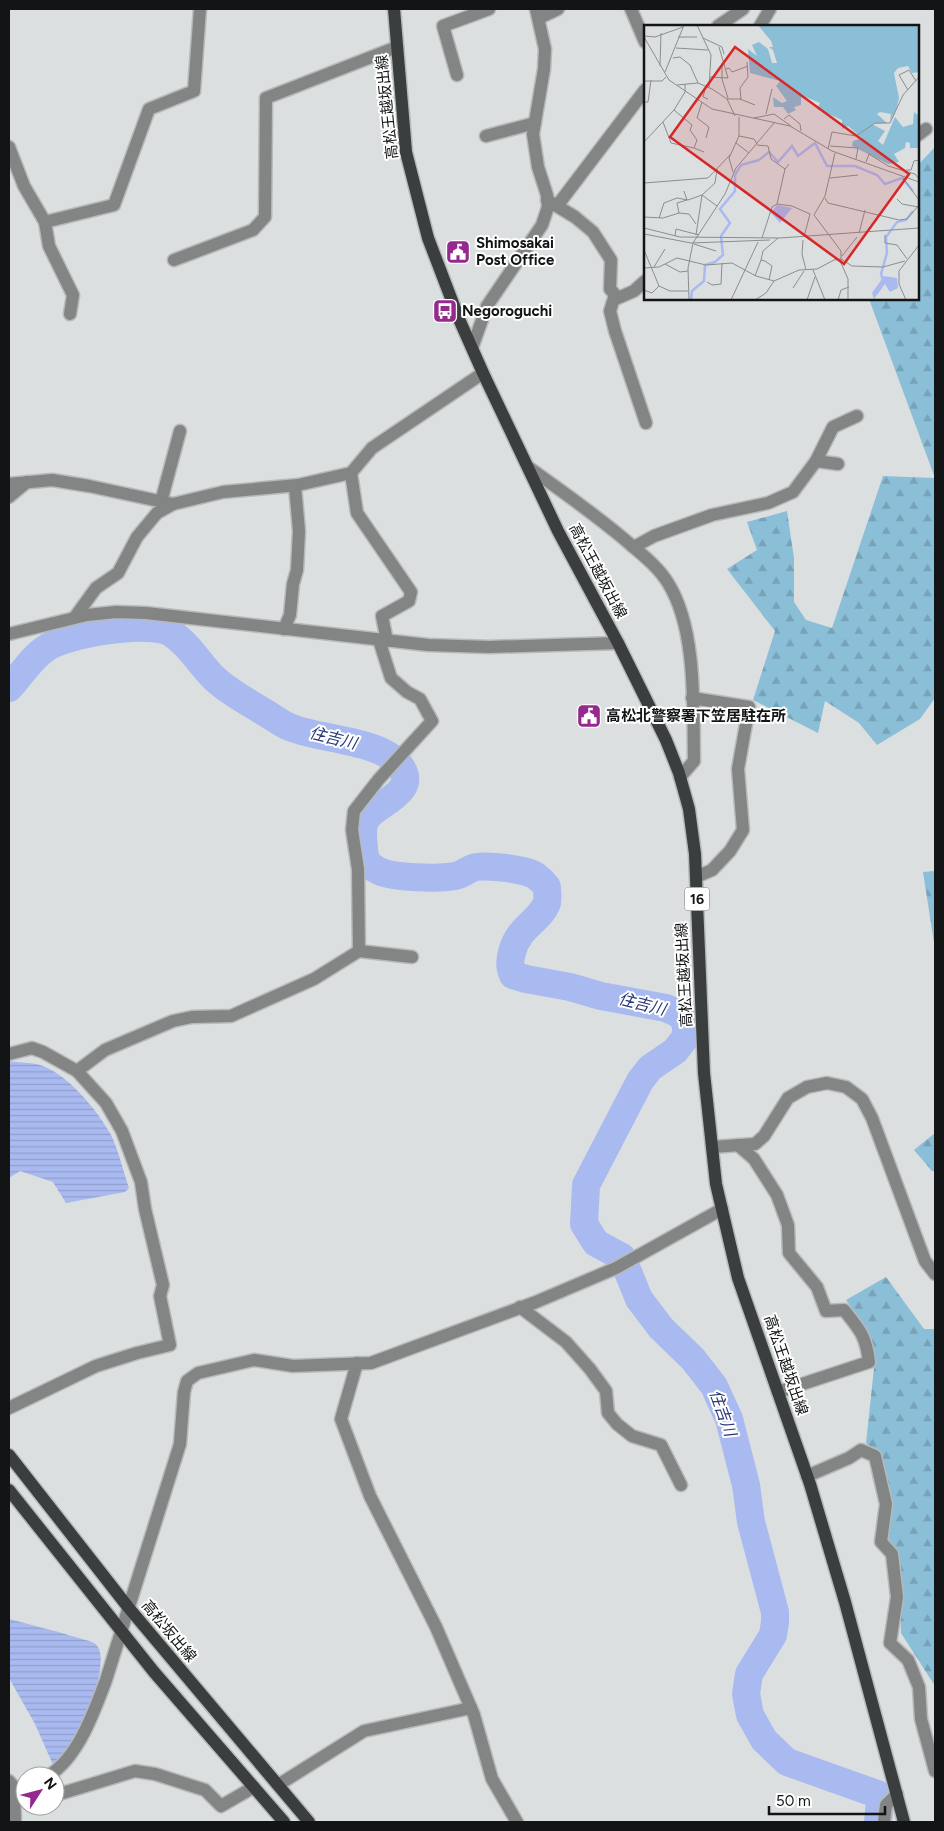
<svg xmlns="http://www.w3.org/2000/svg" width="944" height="1831" font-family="Figtree,'Noto Sans JP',sans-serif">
<defs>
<pattern id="forest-firs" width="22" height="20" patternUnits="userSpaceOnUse" patternTransform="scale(1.25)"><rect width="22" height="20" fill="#8bbed7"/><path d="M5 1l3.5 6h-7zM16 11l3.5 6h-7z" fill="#77a2b8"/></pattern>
<pattern id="water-rules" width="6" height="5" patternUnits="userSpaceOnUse" patternTransform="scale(1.25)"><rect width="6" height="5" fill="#a9baf0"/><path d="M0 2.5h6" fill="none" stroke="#919fcd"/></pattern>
</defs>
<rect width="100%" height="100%" fill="#dbdfe0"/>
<g fill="url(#forest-firs)">
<path d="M 935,147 L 935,698 L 920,719 L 877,745 L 859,723 L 825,701 L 818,733 L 753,700 L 775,631 L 727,569 L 757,550 L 747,522 L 787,511 L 794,558 L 794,602 L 806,620 L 832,628 L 883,476 L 935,478 L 869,299 L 918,299 L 918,165 Z"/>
<path d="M 935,871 L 935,949 L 923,872 Z"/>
<path d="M 935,1133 L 935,1171 L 932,1171 L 914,1150 Z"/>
<path d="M 886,1277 L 924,1329 L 935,1329 L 935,1686 L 901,1633 L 900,1562 L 885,1541 L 893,1502 L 880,1458 L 866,1443 L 874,1368 L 867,1331 L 846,1300 Z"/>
</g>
<g fill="url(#water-rules)">
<path d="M 9,1061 C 20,1063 33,1062 43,1066 C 69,1076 96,1109 110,1133 C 118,1148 123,1171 129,1188 L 125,1192 L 66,1203 L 53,1182 L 20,1171 L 9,1178 Z"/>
<path d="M 9,1619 C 31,1625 53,1630 75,1637 C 81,1639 88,1640 94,1643 C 113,1654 87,1718 79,1733 C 73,1745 62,1756 54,1767 L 35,1724 L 9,1678 Z"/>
</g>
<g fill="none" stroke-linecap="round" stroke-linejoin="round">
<path stroke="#a9baf0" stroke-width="28" d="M 9,688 C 21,676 30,659 45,649 C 64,634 150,620 171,633 C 189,644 199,663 213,677 C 228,692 247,701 264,712 C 271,716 279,722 287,726 C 316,740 383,739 401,767 C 418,793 377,803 367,818 C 361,826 363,838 364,848 C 364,859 368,866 379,871 C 393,878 440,879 455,876 C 463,875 469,868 476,867 C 489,865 526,869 536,876 C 540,879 544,883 547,887 C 547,892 548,898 547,903 C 539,922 519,926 512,952 C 510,961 509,966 513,975 L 526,979 L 570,987 L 601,996 L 666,1008 L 679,1014 L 686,1023 L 686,1037 L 675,1051 L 650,1068 L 640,1081 L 586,1185 L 584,1224 L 596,1243 L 622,1257 L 639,1299 L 661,1328 L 693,1359 L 714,1386 L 729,1419 L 746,1485 L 751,1522 L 775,1612 L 775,1622 L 773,1635 L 749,1674 L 746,1694 L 750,1715 L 764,1740 L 787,1762 L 877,1794 L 880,1801 L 878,1822"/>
<defs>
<g id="minor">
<path d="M 631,9 L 645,42"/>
<path d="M 539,18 L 558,9"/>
<path d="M 718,26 L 743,9"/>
<path d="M 760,26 L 770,9"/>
<path d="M 457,75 L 443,26 L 489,9"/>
<path d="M 918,135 L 926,129"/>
<path d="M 486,136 L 535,123"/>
<path d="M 9,147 L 24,186 L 45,222"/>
<path d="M 547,200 L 575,217 L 593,232 L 611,260 L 610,289 L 618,298 L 634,291 L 645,281"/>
<path d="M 557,206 L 645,90"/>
<path d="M 174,260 L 253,230 L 265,217 L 266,98 L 397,47"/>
<path d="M 615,295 L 610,311 L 615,331 L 646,423"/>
<path d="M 70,314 L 73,295 L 49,246 L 45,222 L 114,205 L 149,109 L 194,91 L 200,9"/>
<path d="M 472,348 L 487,306 L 542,225 L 548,207 L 547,195 L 538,167 L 533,134 L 544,69 L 545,49 L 536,9"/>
<path d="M 816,461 L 833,427 L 857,416"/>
<path d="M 528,467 C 563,492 599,517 631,545 C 644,556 659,568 668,583 C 697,629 693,708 694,761 L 680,777"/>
<path d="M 351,473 L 357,513 L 411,592 L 409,601 L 382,616 L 387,641"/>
<path d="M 9,484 L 52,480 L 89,486 L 173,504"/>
<path d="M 9,497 L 27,482"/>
<path d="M 161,502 L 180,431"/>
<path d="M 634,547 L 654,536 L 712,515 L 768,503 L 793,492 L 816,461 L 838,464"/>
<path d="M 75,617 L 96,588 L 118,573 L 137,537 L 157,513 L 173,504 L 223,492 L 298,485 L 351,473 L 372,448 L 483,373"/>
<path d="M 284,629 L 290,615 L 293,584 L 297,570 L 299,531 L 295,486"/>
<path d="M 9,634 L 87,615 L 116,612 L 146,613 L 428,645 L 489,647 L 618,643"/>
<path d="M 379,640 L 391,678 L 407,692 L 420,699 L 432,721 L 379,779 L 354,811 L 352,830 L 358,869 L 359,951 L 412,957"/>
<path d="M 692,698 L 749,707 L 738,769 L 743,830 L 730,851 L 712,870 L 696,877"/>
<path d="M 9,1054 L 32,1048 L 43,1052 L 77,1071 L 105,1050 L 173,1021 L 192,1017 L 231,1016 L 314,979 L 359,951"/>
<path d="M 738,1145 L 754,1159 L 777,1195 L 788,1225 L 789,1253 L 817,1287 L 826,1311 L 844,1310 C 860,1330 866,1336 869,1362 L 778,1392"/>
<path d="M 712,1147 L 755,1144 L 764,1136 L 788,1098 L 807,1087 L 827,1083 L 846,1087 L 862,1099 L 872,1118 L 925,1261 L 935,1274"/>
<path d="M 520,1307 L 566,1342 L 590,1369 L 606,1391 L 608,1413 L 617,1424 L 632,1436 L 661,1445 L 681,1485"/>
<path d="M 357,1363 L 341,1419 L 370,1496 L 436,1627 L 474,1715 L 492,1779 L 517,1822"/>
<path d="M 9,1408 L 96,1366 L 137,1353 L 170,1345 L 160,1296 L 163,1285 L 145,1209 L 141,1182 L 122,1131 L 106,1103 L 77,1071"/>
<path d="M 807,1476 L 849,1458 L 861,1450 L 875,1456 L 886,1504 L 881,1542 L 892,1554 L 897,1597 L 890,1643 L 908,1660 L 919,1687 L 921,1719 L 935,1771"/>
<path d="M 48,1776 C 78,1758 94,1712 106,1680 L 180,1444 L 184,1392 L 187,1381 L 198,1373 L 254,1360 L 293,1366 L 371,1363 L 536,1302 L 616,1268 L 722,1209"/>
<path d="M 9,1781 L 14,1787 L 15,1822"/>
<path d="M 278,1785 L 364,1731 L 471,1708"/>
<path d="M 55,1793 L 56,1795 L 135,1771 L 155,1774 L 205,1790 L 221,1806 L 254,1787"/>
<path d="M 884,1822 L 886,1805 L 897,1794"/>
</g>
<g id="major">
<path d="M 394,9 L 406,152 L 428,238 L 459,319 L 483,373 L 558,531 L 618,643 L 666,740 L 679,773 L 689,809 L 695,854 L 704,1073 L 716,1184 L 738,1278 L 810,1484 L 845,1602 L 904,1822"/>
<path d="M 9,1455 L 128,1607 L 309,1822"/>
<path d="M 9,1490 L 154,1672 L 284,1822"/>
</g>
</defs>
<use href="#minor" stroke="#b7babb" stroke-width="15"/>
<use href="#major" stroke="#b7babb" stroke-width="15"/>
<use href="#minor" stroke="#838585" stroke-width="12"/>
<use href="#major" stroke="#3b3e3e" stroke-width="12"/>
</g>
<defs>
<symbol id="civic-square" viewBox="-11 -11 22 22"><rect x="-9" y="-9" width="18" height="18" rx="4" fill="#952a8d" stroke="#fff"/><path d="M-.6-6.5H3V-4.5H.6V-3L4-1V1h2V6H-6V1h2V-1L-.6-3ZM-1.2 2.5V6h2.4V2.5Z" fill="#fff"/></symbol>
<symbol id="bus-square" viewBox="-11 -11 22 22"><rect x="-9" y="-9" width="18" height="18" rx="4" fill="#952a8d" stroke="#fff"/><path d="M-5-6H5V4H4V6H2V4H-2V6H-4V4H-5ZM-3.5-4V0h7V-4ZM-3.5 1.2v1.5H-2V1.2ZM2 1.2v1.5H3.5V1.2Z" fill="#fff"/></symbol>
</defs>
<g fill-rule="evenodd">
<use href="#civic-square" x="444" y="238" width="28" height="28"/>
<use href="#bus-square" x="431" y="297" width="28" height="28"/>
<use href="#civic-square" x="575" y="702" width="28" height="28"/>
</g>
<g text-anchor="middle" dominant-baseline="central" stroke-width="4" stroke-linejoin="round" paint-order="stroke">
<rect fill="#fff" stroke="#5a5a5b" stroke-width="1" x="684.5" y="887.5" width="25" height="23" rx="4"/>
<g font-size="14" font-weight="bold" fill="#131415">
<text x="697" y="899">16</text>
</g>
<g font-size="15" fill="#131415" stroke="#fff">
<text transform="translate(387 107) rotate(-96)">高松王越坂出線</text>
<text transform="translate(598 571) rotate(62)">高松王越坂出線</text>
<text transform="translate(684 975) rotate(-93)">高松王越坂出線</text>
<text transform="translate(786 1365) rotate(71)">高松王越坂出線</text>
<text transform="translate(169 1631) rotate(50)">高松坂出線</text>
</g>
<g font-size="15" font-weight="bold" fill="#131415" stroke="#fff" text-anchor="start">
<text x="476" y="243">Shimosakai<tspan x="476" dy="17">Post Office</tspan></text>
<text x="462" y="311">Negoroguchi</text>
<text x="606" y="716">高松北警察署下笠居駐在所</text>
</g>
<g font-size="16" font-style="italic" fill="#293776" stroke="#fff">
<text transform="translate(333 738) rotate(14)">住吉川</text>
<text transform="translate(642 1004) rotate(14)">住吉川</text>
<text transform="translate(723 1413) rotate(70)">住吉川</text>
</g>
</g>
<g transform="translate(644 25)">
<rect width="275" height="275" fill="#dbdfe0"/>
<path d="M 114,0 L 275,0 L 275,47 L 268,48 L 264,41 L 254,43 L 250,48 L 255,73 L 252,85 L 246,96 L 247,89 L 236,87 L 233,89 L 243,98 L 228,99 L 241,106 L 234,116 L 239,120 L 251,92 L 259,102 L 269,99 L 270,87 L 275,91 L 275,123 L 266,123 L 266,118 L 262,117 L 261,123 L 250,129 L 255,137 L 244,139 L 208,121 L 209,116 L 218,113 L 204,101 L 198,104 L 198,95 L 173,84 L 176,78 L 157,70 L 157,80 L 150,82 L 152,85 L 144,89 L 139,82 L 130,82 L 129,72 L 138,78 L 143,76 L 132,61 L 136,56 L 106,48 L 104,24 L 113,31 L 108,20 L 115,17 L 124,24 L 128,38 L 133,38 L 129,25 L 125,22 L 129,22 L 127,16 Z" fill="#8bbed7"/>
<path d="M 133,180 L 148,183 L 136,198 L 127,188 ZM 240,251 L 253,253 L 254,263 L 246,267 L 241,259 L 230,274 L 228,268 Z" fill="#a9baf0"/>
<path fill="none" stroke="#a9baf0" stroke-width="2.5" d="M 239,255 L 237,249 L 243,228 L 242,212 L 253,197 L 262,195 L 269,186M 47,275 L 48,266 L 60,256 L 61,240 L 71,237 L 79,230 L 77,211 L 86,198 L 76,184 L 91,166 L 91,150 L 97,140 L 115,135 L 125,127 L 134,137 L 148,121 L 154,131 L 171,118 L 183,141 L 211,141 L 233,150 L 241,159 L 258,153 L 269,166"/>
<path fill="none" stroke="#8b8e8f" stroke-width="1" d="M 53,0 L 67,30 L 65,62M 0,11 L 11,12 L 39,2M 0,12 L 25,55 L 68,84 L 146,101 L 188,126 L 275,157M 34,12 L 53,12M 59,13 L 78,22 L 80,29M 32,23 L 64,25M 29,33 L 36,32 L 46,40 L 54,58M 78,38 L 78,54 L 84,73M 16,41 L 17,8M 82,44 L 85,43 L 88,47 L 104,41M 21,47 L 40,0M 66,52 L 84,53 L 75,22M 0,56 L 18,56 L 22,52M 33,60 L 54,58 L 68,64 L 83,74 L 91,91M 62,61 L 59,72 L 64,74M 264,65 L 255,50 L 265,45 L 272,56M 83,74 L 97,74 L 96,63 L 104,52 L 103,37M 96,74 L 111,80M 0,77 L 4,77 L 7,55M 58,77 L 53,93 L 65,102 L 62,113M 30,85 L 48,100 L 46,105 L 53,115 L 50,123 L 60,127M 122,89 L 128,64M 110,93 L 130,89 L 147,101M 140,94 L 145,90 L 156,99 L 157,106M 19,97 L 27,118 L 50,123M 95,111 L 110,114 L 113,119M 0,117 L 30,85 L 41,67 L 41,59M 92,118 L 105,128M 113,120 L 124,121 L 127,134 L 141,144 L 145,139M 186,121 L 214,123 L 212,134M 184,124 L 188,107 L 212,111 L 231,98 L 246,98 L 259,70 L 275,52M 191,128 L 181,171 L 170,190 L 197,226 L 197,238 L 204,254 L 204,275M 222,137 L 225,129 L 244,141 L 271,149 L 275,154M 262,145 L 267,145 L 270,136 L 275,135M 89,147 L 85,133 L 95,111 L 95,92M 186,153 L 214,150M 259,153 L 275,175M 0,158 L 64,153 L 86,130M 181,173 L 184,178 L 255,195 L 263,194 L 275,180M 253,174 L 258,179 L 274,182M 133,179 L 148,181 L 166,189 L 160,212M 35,188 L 33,178 L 43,175 L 40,166M 0,192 L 19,193 L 35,188 L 45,189 L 52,199M 15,193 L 20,178 L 33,173 L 44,175 L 58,170 L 73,181M 0,203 L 36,212 L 136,213 L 275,203M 215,208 L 221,185M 0,209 L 47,218 L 126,215M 52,210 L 58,170 L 71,158 L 73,144M 241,210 L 241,218 L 253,220 L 263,234M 31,211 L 32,204 L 55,210M 118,213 L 128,182 L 133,179 L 141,144M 159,215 L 158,229 L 162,245M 50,219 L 72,226M 0,225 L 15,261 L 26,266 L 44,266M 198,231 L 213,212M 117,235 L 119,226 L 134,213M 21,239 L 36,247 L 44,246M 10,242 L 21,224M 0,243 L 15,242 L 33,233 L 62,240 L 88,238 L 112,251 L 130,256 L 155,245 L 173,244 L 190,235 L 197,234 L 208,241 L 239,242 L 261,236M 169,245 L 181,275M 111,251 L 117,235 L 121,236 L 128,241 L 125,255M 63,257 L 68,260 L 77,259 L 78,238M 149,263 L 160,246M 0,265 L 8,268 L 15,261M 45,275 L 44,243 L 49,218 L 81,169 L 92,143 L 130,98M 87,275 L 114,217M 111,275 L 122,268 L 130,256M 163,275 L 171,252M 194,275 L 197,265 L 205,262M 262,275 L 255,259 L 255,246 L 275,220"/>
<path fill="#d62828" fill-opacity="0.15" stroke="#d62828" stroke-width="2.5" d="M 91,22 L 265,149 L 200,239 L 26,112 Z"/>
<rect width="275" height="275" fill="none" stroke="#131415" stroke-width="2.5"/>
</g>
<rect width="944" height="1831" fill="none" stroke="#131415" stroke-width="20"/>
<g transform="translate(40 1791) rotate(54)"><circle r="24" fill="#ffffff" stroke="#a1a1a1"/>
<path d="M0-4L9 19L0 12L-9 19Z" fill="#952a8d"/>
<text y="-8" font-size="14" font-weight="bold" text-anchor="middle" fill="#131415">N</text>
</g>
<path d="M769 1806v8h116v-8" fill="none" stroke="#131415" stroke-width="2.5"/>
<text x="776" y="1806" font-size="15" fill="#131415" stroke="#ffffff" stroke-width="4" paint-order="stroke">50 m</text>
</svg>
